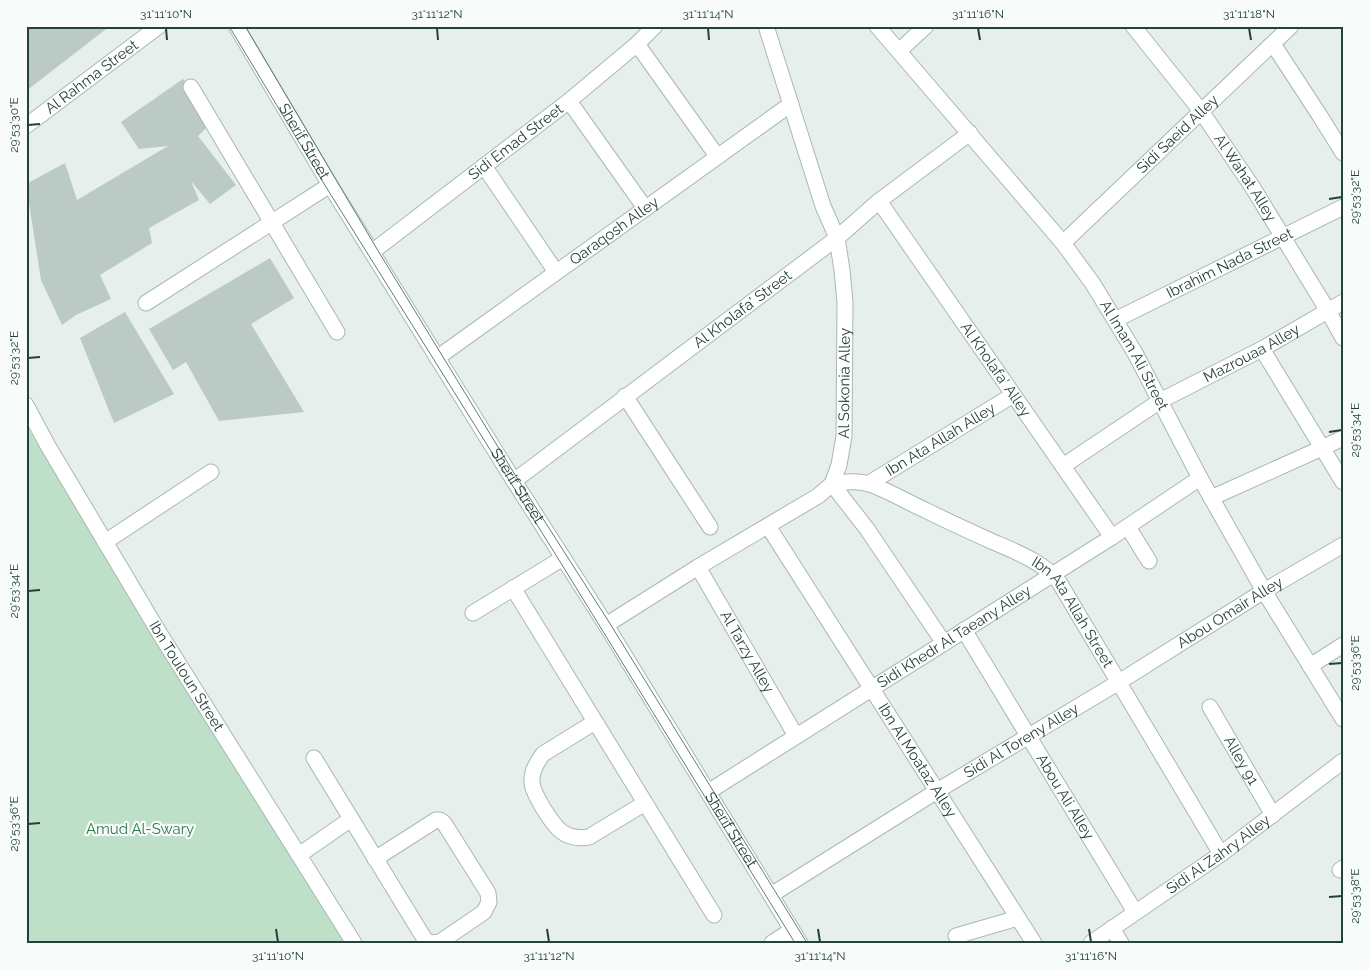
<svg xmlns="http://www.w3.org/2000/svg" width="1369" height="969" font-family="Raleway,sans-serif">
<rect width="100%" height="100%" fill="#e6efeb"/>
<path fill="#bfe0c8" d="M 26,425 L 345,943 L 26,943 Z"/>
<g fill="#bbcac4">
<path d="M 26,26 L 110,26 L 26,91 Z"/>
<path d="M 183,79 L 191,87 L 212,122 L 198,136 L 236,185 L 210,204 L 191,181 L 199,200 L 149,228 L 152,243 L 100,275 L 111,299 L 76,315 L 62,325 L 41,280 L 26,184 L 65,163 L 77,200 L 168,146 L 139,149 L 121,122 Z"/>
<path d="M 270,258 L 294,298 L 251,324 L 304,412 L 219,421 L 186,362 L 173,370 L 149,329 Z"/>
<path d="M 125,312 L 174,394 L 114,423 L 80,338 Z"/>
</g>
<g fill="none" stroke-linecap="round" stroke-linejoin="round">
<defs>
<g id="service">
<path d="M 637,44 L 717,156"/>
<path d="M 191,87 L 337,332"/>
<path d="M 569,101 L 645,208"/>
<path d="M 484,166 L 556,272"/>
<path d="M 146,303 L 330,185"/>
<path d="M 625,396 L 710,527"/>
<path d="M 1128,527 L 1149,561"/>
<path d="M 105,542 L 211,472"/>
<path d="M 513,588 L 714,915"/>
<path d="M 473,613 L 563,558"/>
<path id="s1" d="M 1210,707 L 1273,815"/>
<path d="M 595,722 L 543,754 C 536,763 531,772 532,783 C 533,792 539,800 543,808 C 555,827 563,841 589,837 L 645,803"/>
<path d="M 314,758 L 424,938 L 429,943"/>
<path d="M 299,855 L 351,819"/>
<path d="M 375,859 L 436,820 L 440,820 L 444,823 L 488,893 L 489,902 L 484,912 L 440,942 L 431,943"/>
<path d="M 1340,870 L 1343,868"/>
<path d="M 956,936 L 1018,918"/>
</g>
<g id="minor">
<path id="s2" d="M 877,26 L 1063,243 L 1093,284 L 1135,353 L 1200,478 L 1264,591 L 1343,719"/>
<path id="s3" d="M 1133,26 L 1201,111 L 1253,188 L 1328,311 L 1343,338"/>
<path d="M 1273,44 L 1320,116 L 1343,153"/>
<path d="M 899,51 L 926,26"/>
<path id="s4" d="M 26,126 L 159,26"/>
<path id="s5" d="M 879,201 L 1112,537"/>
<path id="s6" d="M 1063,243 L 1291,26"/>
<path id="s7" d="M 372,252 L 569,101 L 637,44 L 655,26"/>
<path id="s8" d="M 1115,320 L 1343,207"/>
<path d="M 1262,349 L 1343,482"/>
<path id="s9" d="M 437,358 L 791,104"/>
<path id="s10" d="M 1063,466 L 1160,401 L 1262,349 L 1343,302"/>
<path id="s11" d="M 514,481 L 837,238 L 879,201 L 970,133"/>
<path id="s12" d="M 868,484 L 1013,395"/>
<path d="M 1211,498 L 1322,448 L 1343,438"/>
<path id="s13" d="M 768,526 L 1034,943"/>
<path id="s14" d="M 698,567 L 796,736"/>
<path id="s15" d="M 606,625 L 698,567 L 818,496 L 832,484 L 839,465 L 844,436 L 845,302 L 842,270 L 837,238 L 823,206 L 766,26"/>
<path id="s16" d="M 964,630 L 1135,912"/>
<path id="s17" d="M 944,643 L 867,529 L 832,484 C 845,482 857,480 870,484 C 889,491 907,502 925,510 C 947,521 969,531 991,541 C 1014,551 1044,562 1059,582 L 1221,854"/>
<path d="M 1310,666 L 1343,645"/>
<path id="s18" d="M 708,792 L 1112,537 L 1200,478"/>
<path id="s19" d="M 771,895 L 937,791 L 1119,682 L 1264,591 L 1343,545"/>
<path d="M 1112,928 L 1121,943"/>
<path d="M 772,943 L 792,930"/>
<path id="s20" d="M 1091,943 L 1221,854 L 1343,761"/>
</g>
<g id="tertiary">
<path id="s21" d="M 26,405 L 48,446 L 160,634 L 354,943"/>
</g>
<g id="secondary">
<path id="s22" d="M 236,26 L 330,185 L 514,481 L 606,625 L 800,943"/>
</g>
</defs>
<use href="#service" stroke="#a8b8b2" stroke-width="17"/>
<use href="#minor" stroke="#a8b8b2" stroke-width="17"/>
<use href="#tertiary" stroke="#a8b8b2" stroke-width="17"/>
<use href="#secondary" stroke="#a4bbb3" stroke-width="17"/>
<use href="#service" stroke="#fff" stroke-width="15"/>
<use href="#minor" stroke="#fff" stroke-width="15"/>
<use href="#tertiary" stroke="#fff" stroke-width="15"/>
<use href="#secondary" stroke="#fff" stroke-width="15"/>
<g stroke="#5f7d75" stroke-width="1">
<path d="M 229,26 L 326,187 L 559,560 L 795,943"/>
<path d="M 245,26 L 377,249 L 517,478 L 609,622 L 807,943"/>
</g>
</g>
<path fill="none" stroke="#24423a" stroke-width="2" d="M 166,28 L 167,40M 437,28 L 438,40M 708,28 L 709,40M 978,28 L 980,40M 1249,28 L 1251,40M 28,125 L 40,124M 1329,199 L 1342,197M 28,358 L 40,357M 1329,432 L 1342,430M 28,591 L 40,590M 1329,664 L 1342,663M 28,824 L 40,823M 1329,897 L 1342,896M 276,929 L 278,942M 547,929 L 549,942M 818,929 L 820,942M 1089,929 L 1091,942"/>
<g text-anchor="middle" dominant-baseline="central" stroke-width="4.5" stroke-linejoin="round" paint-order="stroke">
<g font-size="15" fill="#24423a" stroke="#f7fbf9">
<text stroke="none"><textPath href="#s4" startOffset="82">Al Rahma Street</textPath></text>
<text stroke="none"><textPath href="#s6" startOffset="158">Sidi Saeid Alley</textPath></text>
<text stroke="none"><textPath href="#s22" startOffset="134">Sherif Street</textPath></text>
<text stroke="none"><textPath href="#s7" startOffset="181">Sidi Emad Street</textPath></text>
<text stroke="none"><textPath href="#s3" startOffset="189">Al Wahat Alley</textPath></text>
<text stroke="none"><textPath href="#s9" startOffset="218">Qaraqosh Alley</textPath></text>
<text stroke="none"><textPath href="#s8" startOffset="128">Ibrahim Nada Street</textPath></text>
<text stroke="none"><textPath href="#s11" startOffset="286">Al Kholafa' Street</textPath></text>
<text stroke="none"><textPath href="#s10" startOffset="220">Mazrouaa Alley</textPath></text>
<text stroke="none"><textPath href="#s2" startOffset="419">Al Imam Ali Street</textPath></text>
<text stroke="none"><textPath href="#s5" startOffset="205">Al Kholafa' Alley</textPath></text>
<text stroke="none"><textPath href="#s15" startOffset="369">Al Sokonia Alley</textPath></text>
<text stroke="none"><textPath href="#s12" startOffset="85">Ibn Ata Allah Alley</textPath></text>
<text stroke="none"><textPath href="#s22" startOffset="539">Sherif Street</textPath></text>
<text stroke="none"><textPath href="#s19" startOffset="539">Abou Omair Alley</textPath></text>
<text stroke="none"><textPath href="#s17" startOffset="479">Ibn Ata Allah Street</textPath></text>
<text stroke="none"><textPath href="#s18" startOffset="291">Sidi Khedr Al Taeany Alley</textPath></text>
<text stroke="none"><textPath href="#s14" startOffset="98">Al Tarzy Alley</textPath></text>
<text stroke="none"><textPath href="#s21" startOffset="315">Ibn Touloun Street</textPath></text>
<text stroke="none"><textPath href="#s19" startOffset="294">Sidi Al Toreny Alley</textPath></text>
<text stroke="none"><textPath href="#s13" startOffset="278">Ibn Al Moataz Alley</textPath></text>
<text stroke="none"><textPath href="#s1" startOffset="62">Alley 91</textPath></text>
<text stroke="none"><textPath href="#s16" startOffset="195">Abou Ali Alley</textPath></text>
<text stroke="none"><textPath href="#s22" startOffset="944">Sherif Street</textPath></text>
<text stroke="none"><textPath href="#s20" startOffset="155">Sidi Al Zahry Alley</textPath></text>
</g>
<g font-size="15" fill="#2d7a4b" stroke="#f7fbf9">
<text x="140" y="829">Amud Al-Swary</text>
</g>
</g>
<rect width="1369" height="969" fill="none" stroke="#f7fbf9" stroke-width="55"/>
<rect x="28" y="28" width="1314" height="914" fill="none" stroke="#24423a" stroke-width="2"/>
<g font-size="12" text-anchor="middle" fill="#24423a">
<text x="166" y="18">31°11'10"N</text>
<text x="437" y="18">31°11'12"N</text>
<text x="708" y="18">31°11'14"N</text>
<text x="978" y="18">31°11'16"N</text>
<text x="1249" y="18">31°11'18"N</text>
<text transform="translate(14 125) rotate(-90)" y="4">29°53'30"E</text>
<text transform="translate(1355 197) rotate(-90)" y="4">29°53'32"E</text>
<text transform="translate(14 358) rotate(-90)" y="4">29°53'32"E</text>
<text transform="translate(1355 430) rotate(-90)" y="4">29°53'34"E</text>
<text transform="translate(14 591) rotate(-90)" y="4">29°53'34"E</text>
<text transform="translate(1355 663) rotate(-90)" y="4">29°53'36"E</text>
<text transform="translate(14 824) rotate(-90)" y="4">29°53'36"E</text>
<text transform="translate(1355 896) rotate(-90)" y="4">29°53'38"E</text>
<text x="278" y="960">31°11'10"N</text>
<text x="549" y="960">31°11'12"N</text>
<text x="820" y="960">31°11'14"N</text>
<text x="1091" y="960">31°11'16"N</text>
</g>
</svg>
